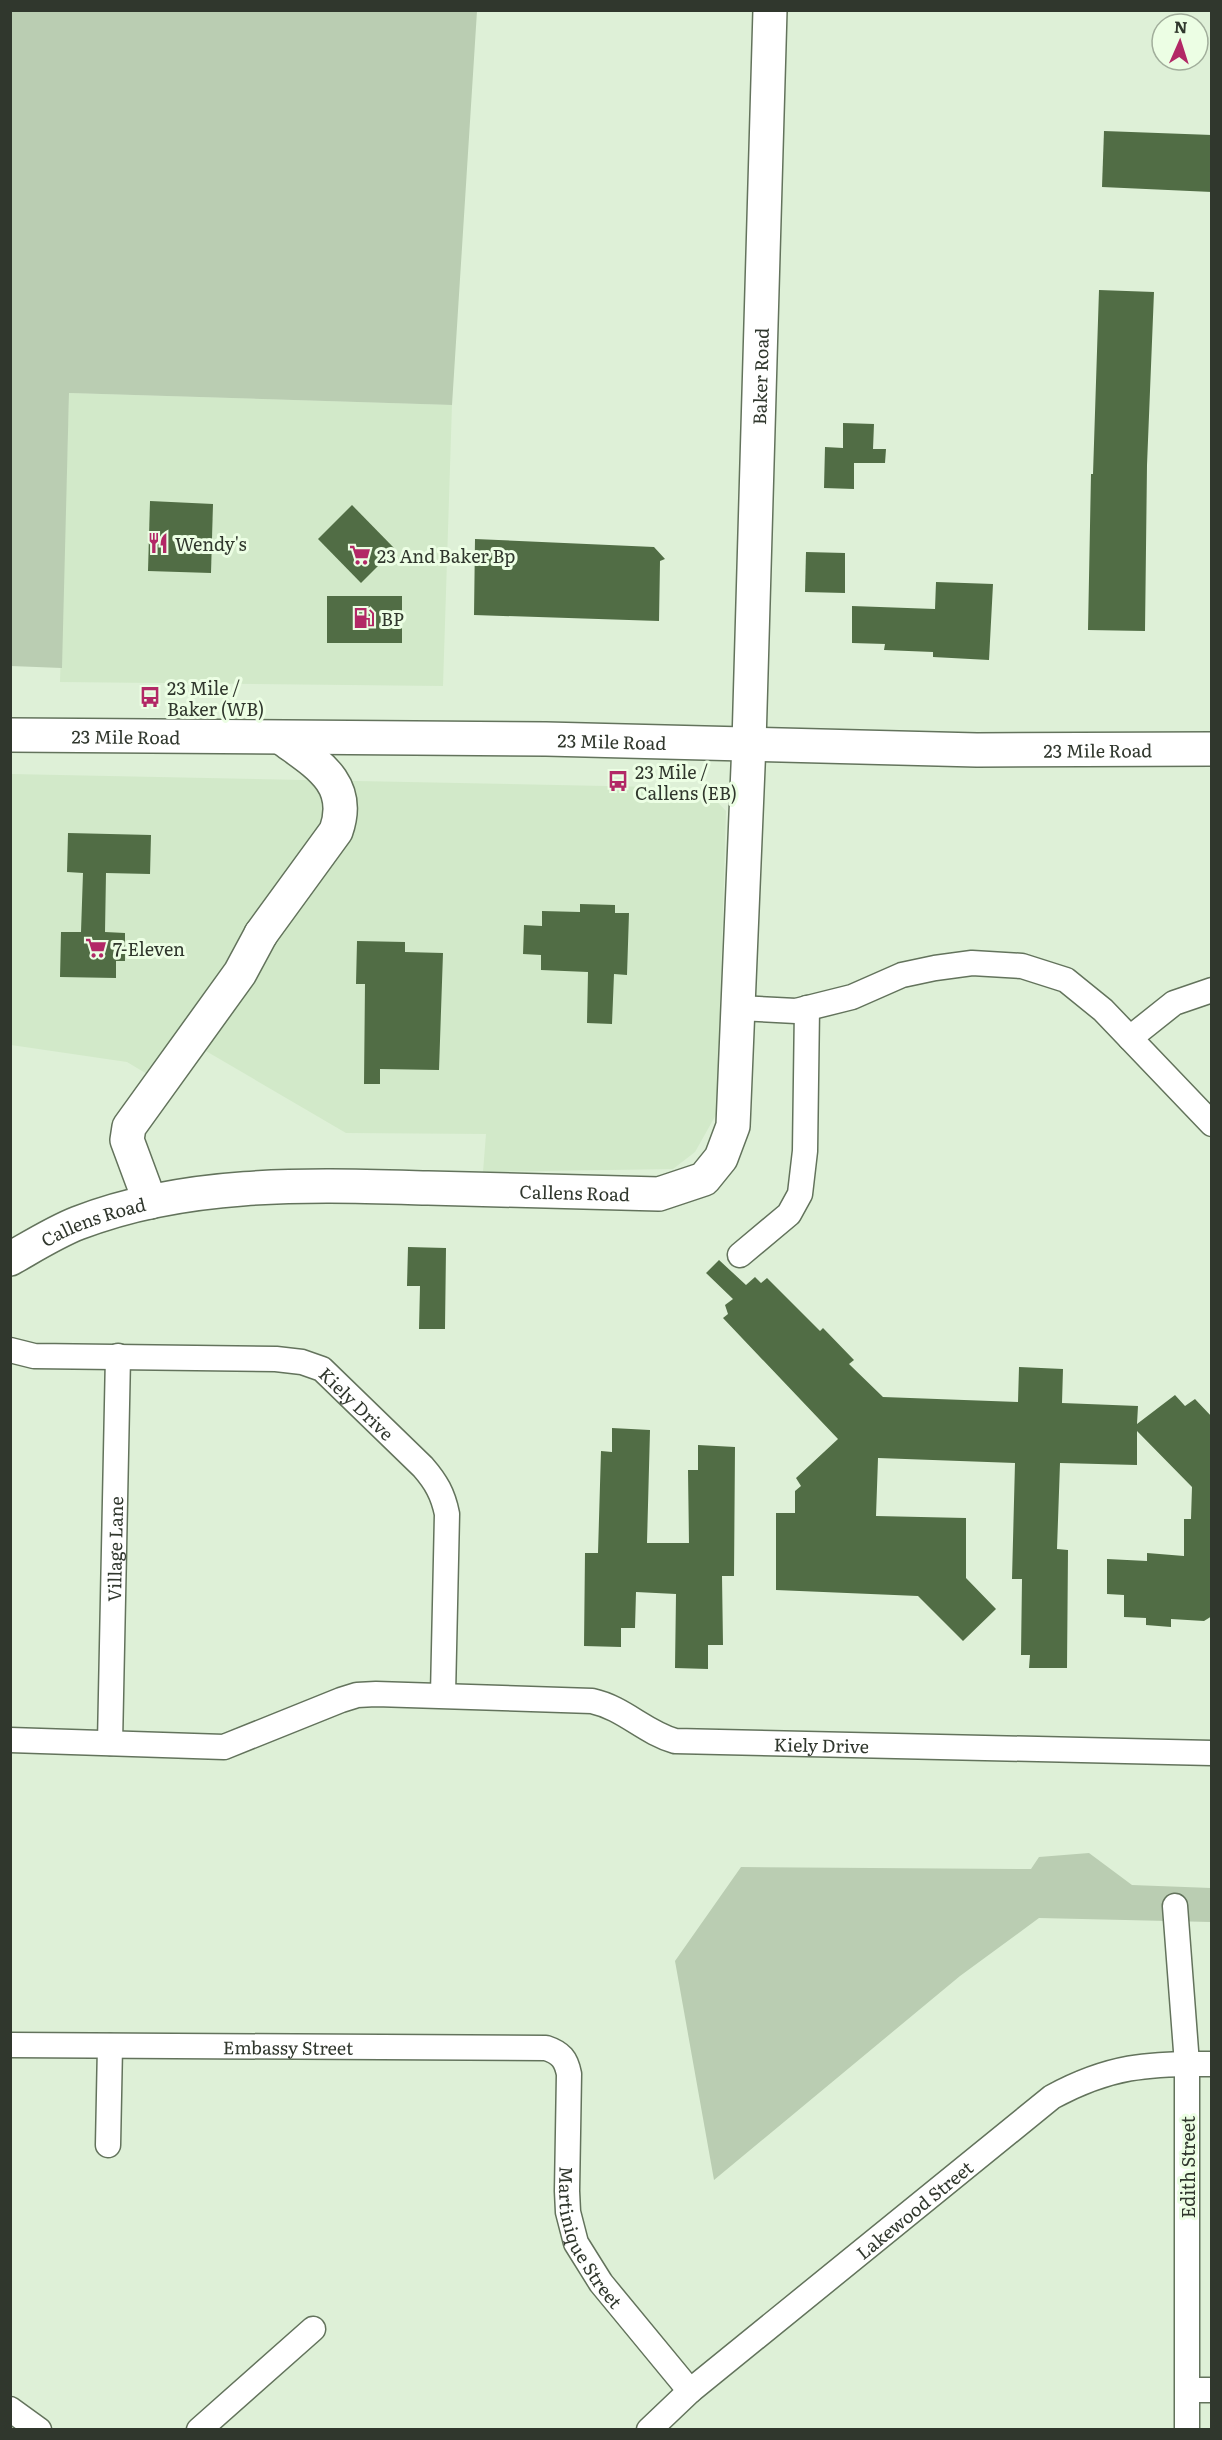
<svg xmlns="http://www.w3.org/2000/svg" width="1222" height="2440" font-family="Literata,serif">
<rect width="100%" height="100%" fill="#def0d7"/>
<g fill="#d2e9c9">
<path d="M 69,393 L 452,405 L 443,686 L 60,682 Z"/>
<path d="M 11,774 L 704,788 L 726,811 L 717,1113 L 695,1152 L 673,1169 L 483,1172 L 486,1134 L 346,1133 L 175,1033 L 147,1074 L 127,1062 L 11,1045 Z"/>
</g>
<g fill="#bacdb2">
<path d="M 11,10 L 477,11 L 452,405 L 69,393 L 62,668 L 11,666 Z"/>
<path d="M 1089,1853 L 1132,1885 L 1211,1888 L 1211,1922 L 1039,1918 L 960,1976 L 714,2180 L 675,1961 L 741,1867 L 1031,1869 L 1039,1857 Z"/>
</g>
<g fill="#516d45">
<path d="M 1104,131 L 1212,135 L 1212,192 L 1102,187 Z"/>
<path d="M 1099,290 L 1154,292 L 1147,465 L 1145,631 L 1088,630 L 1091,474 L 1093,474 Z"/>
<path d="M 843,423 L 874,424 L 873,449 L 886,449 L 885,463 L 854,463 L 854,489 L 824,488 L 825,447 L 843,448 Z"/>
<path d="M 150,501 L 213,504 L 211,573 L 148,571 Z"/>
<path d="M 352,505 L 395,549 L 361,583 L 318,539 Z"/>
<path d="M 475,539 L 654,547 L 665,559 L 660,561 L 659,621 L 474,615 Z"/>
<path d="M 806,552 L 845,553 L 845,593 L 805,592 Z"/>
<path d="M 936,582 L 993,584 L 989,660 L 933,657 L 933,652 L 884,650 L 885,644 L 852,643 L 852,606 L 935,609 Z"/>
<rect x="327" y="596" width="75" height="47"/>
<path d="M 68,833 L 151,835 L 150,874 L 106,873 L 105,932 L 125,933 L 125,961 L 116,961 L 116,978 L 60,977 L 61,932 L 81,932 L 83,873 L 67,872 Z"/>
<path d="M 580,904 L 615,905 L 615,913 L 629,913 L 627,975 L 614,974 L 612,1024 L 587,1023 L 588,972 L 541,970 L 541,955 L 523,954 L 524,925 L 542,926 L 542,911 L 580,912 Z"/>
<path d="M 357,941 L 405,942 L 405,952 L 443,953 L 439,1070 L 380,1069 L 380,1084 L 364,1084 L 365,984 L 356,984 Z"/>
<path d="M 408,1247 L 446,1248 L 445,1329 L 419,1329 L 420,1286 L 407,1286 Z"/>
<path d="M 719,1260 L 746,1285 L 755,1277 L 761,1283 L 767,1278 L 820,1331 L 823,1328 L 854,1360 L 849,1364 L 883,1397 L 1018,1402 L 1019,1367 L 1063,1369 L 1062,1403 L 1138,1406 L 1137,1424 L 1175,1395 L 1185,1406 L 1195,1399 L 1212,1417 L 1212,1616 L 1204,1621 L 1171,1619 L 1171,1627 L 1146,1625 L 1146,1618 L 1124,1617 L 1124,1595 L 1107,1594 L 1107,1559 L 1147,1561 L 1147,1553 L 1184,1556 L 1184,1519 L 1191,1519 L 1192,1487 L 1137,1431 L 1137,1465 L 1060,1463 L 1057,1549 L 1068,1550 L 1067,1668 L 1029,1668 L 1030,1655 L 1021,1655 L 1022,1579 L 1012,1579 L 1015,1463 L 878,1458 L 876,1516 L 966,1518 L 966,1578 L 996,1609 L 963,1641 L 918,1596 L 776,1590 L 776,1513 L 795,1513 L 795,1491 L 801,1486 L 796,1478 L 838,1439 L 723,1318 L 728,1314 L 725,1305 L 733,1299 L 706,1273 Z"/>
<path d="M 612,1428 L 650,1430 L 647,1543 L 689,1543 L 688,1470 L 698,1470 L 698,1445 L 735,1447 L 734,1576 L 722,1576 L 723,1645 L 708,1645 L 708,1669 L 675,1668 L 676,1594 L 636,1592 L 635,1628 L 621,1628 L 621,1647 L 584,1646 L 585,1553 L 598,1553 L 601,1451 L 612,1452 Z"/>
</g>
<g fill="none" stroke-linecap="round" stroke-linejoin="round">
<defs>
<g id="street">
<path d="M 738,1008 L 796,1011 L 852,997 L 902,975 L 935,968 L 972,963 L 1022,966 L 1066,980 L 1103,1010 L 1212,1124"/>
<path d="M 1130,1038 L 1174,1003 L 1212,990"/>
<path d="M 740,1255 L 789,1214 L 800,1194 L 805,1151 L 807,1008"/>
<path id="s1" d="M 10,1350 L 34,1356 L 276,1359 L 302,1362 L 322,1369 L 423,1467 C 436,1482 443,1494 447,1514 L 443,1695"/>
<path id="s2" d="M 10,1740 L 224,1747 L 341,1700 L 357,1695 L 376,1694 L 592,1701 C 624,1708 644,1732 675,1741 L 1212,1753"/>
<path id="s3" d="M 110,1743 L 118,1356"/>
<path d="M 1175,1906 L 1187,2064 L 1187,2430"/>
<path id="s4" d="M 10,2045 L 546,2048 C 561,2053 566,2059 569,2074 L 567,2191 L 568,2212 L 576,2243 L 601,2283 L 690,2391"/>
<path d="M 108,2145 L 110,2046"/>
<path d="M 1188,2390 L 1212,2390"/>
<path d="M 10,2409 L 39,2430"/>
<path d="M 199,2430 L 313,2329"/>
<path id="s5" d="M 649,2430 L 690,2391 L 1052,2097 C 1109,2066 1148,2063 1212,2064"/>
</g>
<g id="secondary">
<path d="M 150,1202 L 127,1140 L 129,1127 L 240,973 L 261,934"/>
<path id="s6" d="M 10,1259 C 33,1246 55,1232 78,1223 C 189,1180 312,1185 428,1188 C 505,1190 582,1192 659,1194 L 704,1179 L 721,1158 L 733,1126 L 749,743 L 770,10"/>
</g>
<g id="primary">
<path id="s7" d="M 10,735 L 546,739 L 977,750 L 1212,749"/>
<path d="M 261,934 L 336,831 C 353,783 316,763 283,739"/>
</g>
</defs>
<use href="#street" stroke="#63735c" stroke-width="27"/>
<use href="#secondary" stroke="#63735c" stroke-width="36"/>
<use href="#primary" stroke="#63735c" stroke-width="36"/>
<use href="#street" stroke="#fff" stroke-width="24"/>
<use href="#secondary" stroke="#fff" stroke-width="33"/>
<use href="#primary" stroke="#fff" stroke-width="33"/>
</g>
<defs>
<symbol id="restaurant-bare" viewBox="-9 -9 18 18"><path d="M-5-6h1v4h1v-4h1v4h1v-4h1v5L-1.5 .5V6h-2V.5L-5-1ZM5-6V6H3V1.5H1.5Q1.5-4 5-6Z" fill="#b22866" stroke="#ecfee4" stroke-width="2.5" paint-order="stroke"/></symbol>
<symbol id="supermarket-bare" viewBox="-9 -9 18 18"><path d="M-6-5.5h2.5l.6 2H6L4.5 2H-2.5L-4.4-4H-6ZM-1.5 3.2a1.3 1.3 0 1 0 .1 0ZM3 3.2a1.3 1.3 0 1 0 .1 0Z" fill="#b22866" stroke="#ecfee4" stroke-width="2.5" paint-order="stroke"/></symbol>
<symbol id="fuel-bare" viewBox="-9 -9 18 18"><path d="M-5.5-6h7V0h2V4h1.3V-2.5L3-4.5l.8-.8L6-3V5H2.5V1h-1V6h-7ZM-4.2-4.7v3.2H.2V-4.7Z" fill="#b22866" stroke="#ecfee4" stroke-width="2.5" paint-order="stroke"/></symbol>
<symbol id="bus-bare" viewBox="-9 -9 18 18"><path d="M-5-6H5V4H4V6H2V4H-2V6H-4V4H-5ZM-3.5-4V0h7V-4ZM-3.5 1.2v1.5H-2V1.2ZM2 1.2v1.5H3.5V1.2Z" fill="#b22866" stroke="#ecfee4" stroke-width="2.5" paint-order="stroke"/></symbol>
</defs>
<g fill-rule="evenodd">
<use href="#restaurant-bare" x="143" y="528" width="30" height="30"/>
<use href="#supermarket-bare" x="345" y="540" width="30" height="30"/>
<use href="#fuel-bare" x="349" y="603" width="30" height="30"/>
<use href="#bus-bare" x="135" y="682" width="30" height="30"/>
<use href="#bus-bare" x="603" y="766" width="30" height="30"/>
<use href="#supermarket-bare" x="81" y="933" width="30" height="30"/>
</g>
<g text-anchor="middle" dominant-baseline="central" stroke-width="6" stroke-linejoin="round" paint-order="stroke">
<g font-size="18" fill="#30372d" stroke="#ecfee4">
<text stroke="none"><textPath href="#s6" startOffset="1521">Baker Road</textPath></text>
<text stroke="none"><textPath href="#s7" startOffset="116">23 Mile Road</textPath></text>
<text stroke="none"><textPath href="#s7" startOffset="602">23 Mile Road</textPath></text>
<text stroke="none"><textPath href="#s7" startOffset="1088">23 Mile Road</textPath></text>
<text stroke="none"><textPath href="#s6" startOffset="578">Callens Road</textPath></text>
<text stroke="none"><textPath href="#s6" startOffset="92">Callens Road</textPath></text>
<text stroke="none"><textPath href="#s1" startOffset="363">Kiely Drive</textPath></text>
<text stroke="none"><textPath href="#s3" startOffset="194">Village Lane</textPath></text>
<text stroke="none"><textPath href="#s2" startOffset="831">Kiely Drive</textPath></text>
<text stroke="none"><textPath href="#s4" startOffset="278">Embassy Street</textPath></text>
<text transform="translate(1187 2167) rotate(-90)">Edith Street</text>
<text stroke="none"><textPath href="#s5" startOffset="345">Lakewood Street</textPath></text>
<text stroke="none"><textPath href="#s4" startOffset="742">Martinique Street</textPath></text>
</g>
<g font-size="18" fill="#30372d" stroke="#ecfee4" text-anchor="start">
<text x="175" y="543">Wendy's</text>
<text x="377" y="555">23 And Baker Bp</text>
<text x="381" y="618">BP</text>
<text x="167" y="687">23 Mile /<tspan x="167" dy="21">Baker (WB)</tspan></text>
<text x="635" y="771">23 Mile /<tspan x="635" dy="21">Callens (EB)</tspan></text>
<text x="113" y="948">7-Eleven</text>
</g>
</g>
<rect width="1222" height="2440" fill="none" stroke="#30372d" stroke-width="24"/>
<g transform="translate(1180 42) rotate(3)"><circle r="28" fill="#ecfee4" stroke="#a1ae9b" stroke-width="1.5"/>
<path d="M0-4.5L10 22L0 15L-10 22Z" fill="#b22866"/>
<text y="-9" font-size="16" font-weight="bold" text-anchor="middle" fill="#30372d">N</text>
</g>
</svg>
